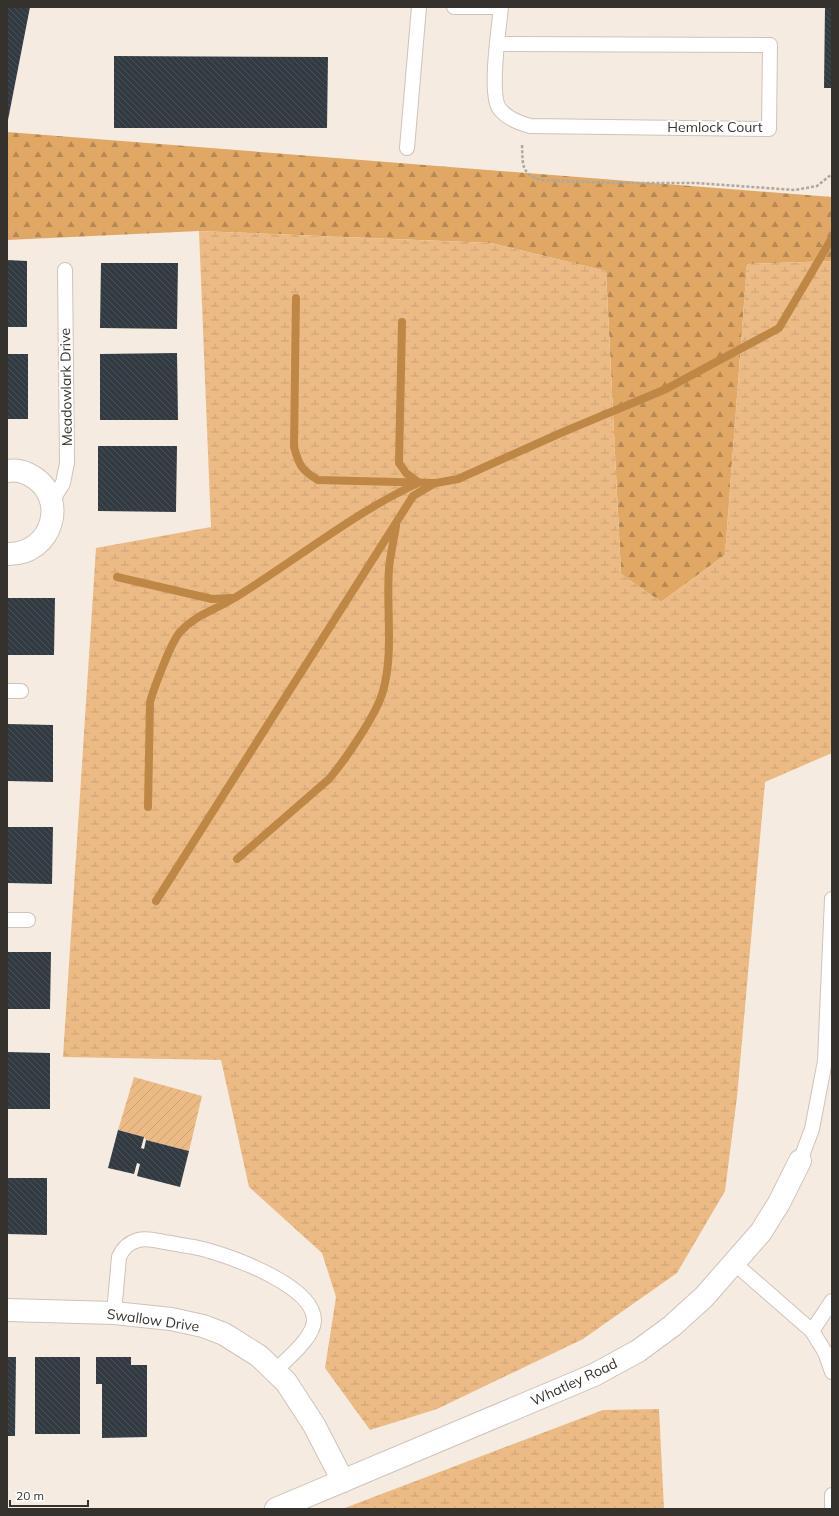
<svg xmlns="http://www.w3.org/2000/svg" width="839" height="1516" font-family="Mulish,sans-serif">
<defs>
<pattern id="forest-firs" width="22" height="20" patternUnits="userSpaceOnUse"><rect width="22" height="20" fill="#e0a765"/><path d="M5 1l3.5 6h-7zM16 11l3.5 6h-7z" fill="#b68954"/></pattern>
<pattern id="wetland-marsh" width="20" height="14" patternUnits="userSpaceOnUse"><rect width="20" height="14" fill="#ecbb85"/><path d="M1 5h8M5 5V1M11 12h8M15 12V8" fill="none" stroke="#cba173"/></pattern>
<pattern id="garden-furrows" width="10" height="10" patternUnits="userSpaceOnUse"><rect width="10" height="10" fill="#ecbb85"/><path d="M-1 1l2-2M0 10L10 0M9 11l2-2" fill="none" stroke="#cba173"/></pattern>
<pattern id="building-back-hatch" width="6" height="6" patternUnits="userSpaceOnUse"><rect width="6" height="6" fill="#333b42"/><path d="M-1 5l2 2M0 0l6 6M5-1l2 2" fill="none" stroke="#484f55"/></pattern>
</defs>
<rect width="100%" height="100%" fill="#f5ebe1"/>
<path fill="url(#forest-firs)" d="M 7,132 L 832,197 L 832,261 L 747,264 L 725,555 L 661,602 L 621,574 L 606,271 L 491,243 L 199,231 L 7,240 Z"/>
<g fill="url(#wetland-marsh)">
<path d="M 199,231 L 491,243 L 606,271 L 621,574 L 661,602 L 725,555 L 747,264 L 832,261 L 832,753 L 765,782 L 737,1097 L 725,1191 L 677,1273 L 583,1339 L 437,1409 L 370,1430 L 325,1368 L 336,1297 L 322,1253 L 249,1187 L 221,1060 L 63,1057 L 96,548 L 211,527 Z"/>
<path d="M 659,1409 L 664,1509 L 342,1509 L 603,1410 Z"/>
</g>
<path fill="url(#garden-furrows)" d="M 134,1077 L 202,1096 L 189,1151 L 146,1140 L 144,1137 L 118,1130 Z"/>
<g fill="none" stroke-linecap="round" stroke-linejoin="round">
<g stroke="#bf8746" stroke-width="8">
<path d="M 296,298 L 294,447 C 299,465 301,470 318,480 L 436,483 L 458,479 L 563,432 L 666,389 L 779,328 L 832,238"/>
<path d="M 402,322 L 399,463 L 406,473 L 418,482"/>
<path d="M 117,577 L 212,599 L 231,598"/>
<path d="M 148,807 L 150,702 C 154,688 171,642 180,632 C 196,614 216,610 236,597 C 296,560 352,514 416,484"/>
<path d="M 237,859 L 329,779 C 345,760 377,714 383,691 C 394,652 386,609 389,569 C 390,555 394,540 396,526"/>
<path d="M 156,901 L 413,496 L 435,483"/>
</g>
</g>
<g fill="url(#building-back-hatch)">
<path d="M 7,7 L 30,7 L 8,120 L 7,120 Z"/>
<path d="M 825,7 L 832,7 L 832,88 L 824,88 Z"/>
<path d="M 114,56 L 328,57 L 327,128 L 114,128 Z"/>
<path d="M 7,260 L 27,261 L 27,327 L 7,327 Z"/>
<path d="M 101,263 L 178,263 L 177,329 L 100,328 Z"/>
<path d="M 177,353 L 178,420 L 100,420 L 100,354 Z"/>
<rect x="7" y="354" width="21" height="65"/>
<path d="M 98,446 L 177,446 L 176,512 L 98,511 Z"/>
<path d="M 7,598 L 55,598 L 54,655 L 7,655 Z"/>
<path d="M 7,724 L 53,725 L 53,782 L 7,781 Z"/>
<path d="M 7,827 L 53,827 L 52,884 L 7,883 Z"/>
<path d="M 7,952 L 51,952 L 50,1009 L 7,1009 Z"/>
<path d="M 7,1052 L 50,1053 L 50,1109 L 7,1109 Z"/>
<path d="M 118,1130 L 144,1137 L 141,1148 L 144,1149 L 146,1140 L 189,1151 L 180,1187 L 137,1176 L 140,1164 L 137,1163 L 134,1174 L 108,1168 Z"/>
<path d="M 7,1178 L 47,1178 L 47,1235 L 7,1234 Z"/>
<path d="M 7,1357 L 16,1357 L 15,1436 L 7,1436 Z"/>
<rect x="35" y="1357" width="45" height="77"/>
<path d="M 96,1357 L 131,1357 L 131,1365 L 147,1365 L 147,1437 L 102,1438 L 102,1384 L 96,1384 Z"/>
</g>
<g fill="none" stroke-linecap="round" stroke-linejoin="round">
<defs>
<g id="service">
<path d="M 454,7 L 501,7 C 499,28 489,92 499,108 C 506,118 519,123 530,126 L 769,129 L 770,45 L 498,44"/>
<path d="M 407,148 L 419,7"/>
<path d="M 52,501 L 63,483 L 67,463 L 65,270"/>
<path d="M 7,691 L 21,691"/>
<path d="M 7,920 L 28,920"/>
<path d="M 800,1161 L 812,1129 L 825,1061 L 832,899"/>
<path d="M 734,1263 L 812,1331 L 825,1352 L 832,1372"/>
<path d="M 114,1313 L 119,1257 C 123,1248 128,1243 138,1240 C 149,1237 160,1242 171,1243 C 184,1246 198,1247 210,1251 C 237,1259 315,1287 314,1321 C 313,1338 287,1359 275,1371"/>
<path d="M 812,1331 L 832,1301"/>
<path d="M 832,1509 L 832,1495"/>
</g>
<g id="minor">
<path d="M 7,471 C 14,470 22,471 28,474 C 71,495 53,556 7,554"/>
<path d="M 7,1310 L 114,1313 L 171,1319 L 203,1326 L 224,1334 L 259,1356 L 286,1382 L 314,1425 L 343,1481"/>
<path d="M 276,1509 L 594,1375 L 638,1351 L 672,1326 L 704,1297 L 761,1232 L 779,1203 L 800,1161"/>
</g>
</defs>
<use href="#service" stroke="#cdc3ba" stroke-width="16"/>
<use href="#minor" stroke="#cdc3ba" stroke-width="24"/>
<path stroke="#aea79f" stroke-width="2.5" stroke-dasharray="3 2" stroke-linecap="butt" d="M 522,145 C 523,163 520,174 541,180 L 614,183 L 696,183 L 795,190 L 817,186 L 832,174"/>
<use href="#service" stroke="#fff" stroke-width="14"/>
<use href="#minor" stroke="#fff" stroke-width="22"/>
</g>
<g text-anchor="middle" dominant-baseline="central" stroke-width="4" stroke-linejoin="round" paint-order="stroke">
<g font-size="14" fill="#35322e" stroke="#fff">
<text x="715" y="127">Hemlock Court</text>
<text transform="translate(66 387) rotate(-91)">Meadowlark Drive</text>
<text transform="translate(153 1320) rotate(8)">Swallow Drive</text>
<text transform="translate(574 1382) rotate(-25)">Whatley Road</text>
</g>
</g>
<rect width="839" height="1516" fill="none" stroke="#35322e" stroke-width="16"/>
<path d="M10 1500v6h78v-6" fill="none" stroke="#35322e" stroke-width="2"/>
<text x="16" y="1500" font-size="12" fill="#35322e" stroke="#ffffff" stroke-width="3" paint-order="stroke">20 m</text>
</svg>
